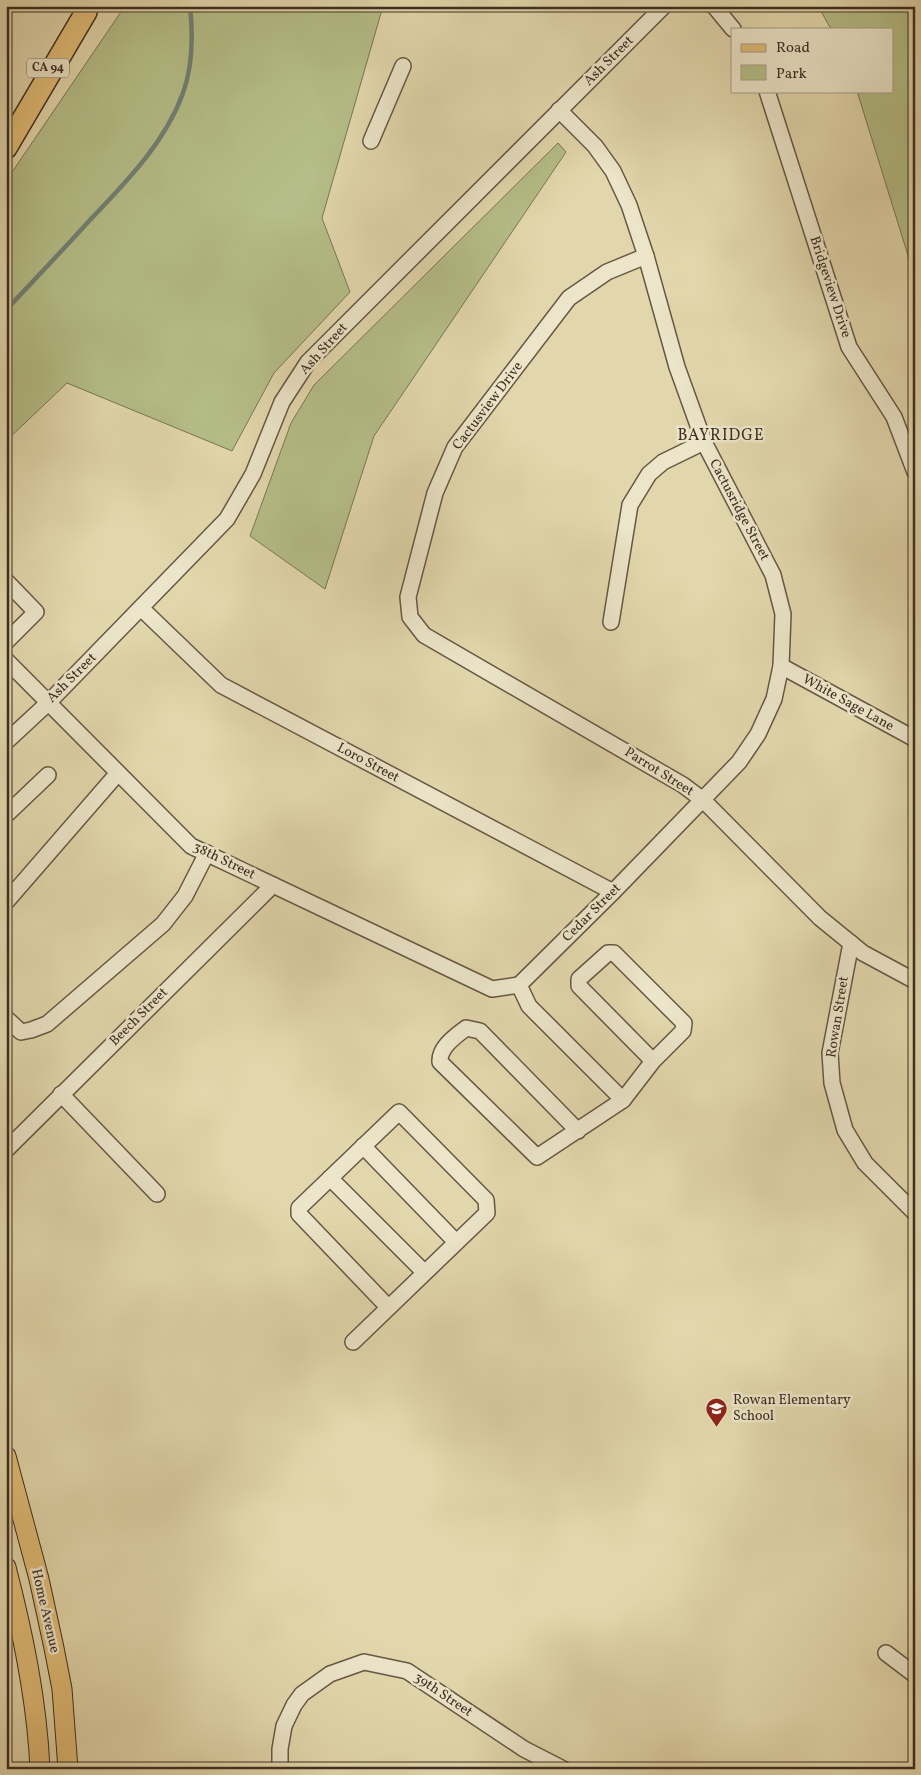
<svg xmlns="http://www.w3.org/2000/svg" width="921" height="1775" font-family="Vollkorn,serif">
<rect width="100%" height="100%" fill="#e2d7ac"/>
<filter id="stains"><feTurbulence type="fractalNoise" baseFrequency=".004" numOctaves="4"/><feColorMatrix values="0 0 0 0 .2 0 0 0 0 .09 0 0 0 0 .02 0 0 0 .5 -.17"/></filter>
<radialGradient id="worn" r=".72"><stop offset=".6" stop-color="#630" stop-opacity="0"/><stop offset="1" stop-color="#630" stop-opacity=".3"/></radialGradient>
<g fill="#b5be88" stroke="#797655">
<path d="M 125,6 L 383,6 L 322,218 L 350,292 L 274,373 L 232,451 L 67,383 L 6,441 L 6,181 Z"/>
<path d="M 818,6 L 915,6 L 915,278 L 857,91 L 892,91 L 892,29 L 831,29 Z"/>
<path d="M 558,143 L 566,152 L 374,436 L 325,589 L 250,536 L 291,423 L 314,385 Z"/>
</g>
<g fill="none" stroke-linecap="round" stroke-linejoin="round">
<path stroke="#728176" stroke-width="4.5" d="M 6,310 C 34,280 62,251 89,221 C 125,183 165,143 183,93 C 193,66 193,34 190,6"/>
<defs>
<g id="minor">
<path d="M 714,6 L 733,29"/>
<path d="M 767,91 L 849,347 L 894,417 L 915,472"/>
<path d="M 371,141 L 403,66"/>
<path d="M 646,256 L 607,272 L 569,298 L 455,447 L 435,493 L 408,597 L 410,617 L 424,635 L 683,785 L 703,800 L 820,918 L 863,953 L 915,981"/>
<path d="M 6,581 L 36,612 L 6,642"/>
<path d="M 141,608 L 221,685 L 613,892"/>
<path d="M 611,622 L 630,505 L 649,474 L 663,462 L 704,442"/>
<path d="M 6,660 L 191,846 L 492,989 L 519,985 L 613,892 L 739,762 L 758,734 L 774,699 L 781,666 L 783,614 L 773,575 L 704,442 L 677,367 L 646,256 L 629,205 L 613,171 L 595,146 L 559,110"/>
<path d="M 781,666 L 915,739"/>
<path d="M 6,742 L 48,703 L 227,519 L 253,474 L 282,402 L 308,362 L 664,6"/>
<path d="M 6,815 L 48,775"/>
<path d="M 6,902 L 118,773"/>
<path d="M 851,943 L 830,1053 L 832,1083 L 845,1130 L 865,1163 L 915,1213"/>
<path d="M 519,985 L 529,1006 L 623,1100 L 653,1061 L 683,1031 L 684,1023 L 614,953 L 608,953 L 579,979 L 579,986 L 653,1061"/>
<path d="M 6,1018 L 21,1032 L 31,1030 L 47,1024 L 163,924 L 185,896 L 207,853"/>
<path d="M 61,1094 L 157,1194"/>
<path d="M 578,1131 L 480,1031 L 466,1028 C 456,1036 439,1047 440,1062 L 537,1157 L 623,1100"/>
<path d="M 363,1146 L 456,1242"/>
<path d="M 6,1150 L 273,885"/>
<path d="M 330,1178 L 424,1272"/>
<path d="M 353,1342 L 487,1213 L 486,1200 L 399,1112 L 299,1208 L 299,1214 L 388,1307"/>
<path d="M 886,1653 L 915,1675"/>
<path d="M 280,1769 L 280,1749 L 284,1726 L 294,1705 L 302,1694 L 330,1674 L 364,1662 L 407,1671 L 524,1749 L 563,1769"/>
</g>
<g id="major">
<path d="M 6,1456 L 39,1579 L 54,1648 L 62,1689 L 68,1769"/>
<path d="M 6,1567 C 23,1633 37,1700 40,1769"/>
</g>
<path id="highway" d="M 6,148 L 86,12"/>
</defs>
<use href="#minor" stroke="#665844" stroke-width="18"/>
<use href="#major" stroke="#3d2e22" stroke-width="21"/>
<use href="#highway" stroke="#3d2e22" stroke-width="24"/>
<use href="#minor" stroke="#ece5c9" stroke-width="15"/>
<use href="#major" stroke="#e1bc76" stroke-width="19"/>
<use href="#highway" stroke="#e1bc76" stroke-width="21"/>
</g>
<defs>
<symbol id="school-pin" viewBox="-11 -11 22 30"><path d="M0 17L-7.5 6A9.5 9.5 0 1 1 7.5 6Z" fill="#8f2418" stroke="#ece5c9"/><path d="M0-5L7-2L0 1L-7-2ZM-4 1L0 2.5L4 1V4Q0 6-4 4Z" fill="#fff"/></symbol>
</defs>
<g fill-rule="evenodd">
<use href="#school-pin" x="704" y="1396" width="25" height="34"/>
</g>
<g text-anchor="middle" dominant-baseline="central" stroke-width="5" stroke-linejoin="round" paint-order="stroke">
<rect fill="#ece5c9" stroke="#726554" stroke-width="1" x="27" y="58.5" width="42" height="19" rx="4"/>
<g font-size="12" font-weight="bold" fill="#3d2e22">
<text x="48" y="68">CA 94</text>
</g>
<g font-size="14" fill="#3d2e22" stroke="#ece5c9">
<text transform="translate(609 61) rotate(-45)">Ash Street</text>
<text transform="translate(830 287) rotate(72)">Bridgeview Drive</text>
<text transform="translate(324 349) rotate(-48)">Ash Street</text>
<text transform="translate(488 406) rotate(-53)">Cactusview Drive</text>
<text transform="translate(739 510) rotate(62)">Cactusridge Street</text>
<text transform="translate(72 678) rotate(-45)">Ash Street</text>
<text transform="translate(848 703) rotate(29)">White Sage Lane</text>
<text transform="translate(368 763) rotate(28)">Loro Street</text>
<text transform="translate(659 772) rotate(32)">Parrot Street</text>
<text transform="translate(224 861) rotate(26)">38th Street</text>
<text transform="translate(592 913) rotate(-45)">Cedar Street</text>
<text transform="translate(139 1017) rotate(-45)">Beech Street</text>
<text transform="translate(838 1017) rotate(-81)">Rowan Street</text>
<text transform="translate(45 1611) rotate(77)">Home Avenue</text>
<text transform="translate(443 1695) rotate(34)">39th Street</text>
</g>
<g font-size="14" fill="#3d2e22" stroke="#ece5c9" text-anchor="start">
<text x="733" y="1400">Rowan Elementary<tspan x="733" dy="16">School</tspan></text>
</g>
<g font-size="16" letter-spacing="1" fill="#3d2e22" stroke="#ece5c9">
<text x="721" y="436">BAYRIDGE</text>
</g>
</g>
<rect width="921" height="1775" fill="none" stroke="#e2d7ac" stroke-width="25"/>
<rect x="8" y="8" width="906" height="1760" fill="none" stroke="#3d2e22" stroke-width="2.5"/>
<rect x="12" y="12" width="896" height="1750" fill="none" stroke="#3d2e22"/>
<rect x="731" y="28" width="162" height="65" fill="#ece5c9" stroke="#a69c86"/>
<rect x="741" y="44" width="25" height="8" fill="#e1bc76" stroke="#a69c86"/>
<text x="776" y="52" font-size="15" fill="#3d2e22">Road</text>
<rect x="741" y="65" width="25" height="15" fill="#b5be88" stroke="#a69c86"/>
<text x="776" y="78" font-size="15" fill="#3d2e22">Park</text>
<rect width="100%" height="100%" filter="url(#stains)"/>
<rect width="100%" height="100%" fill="url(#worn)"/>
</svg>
